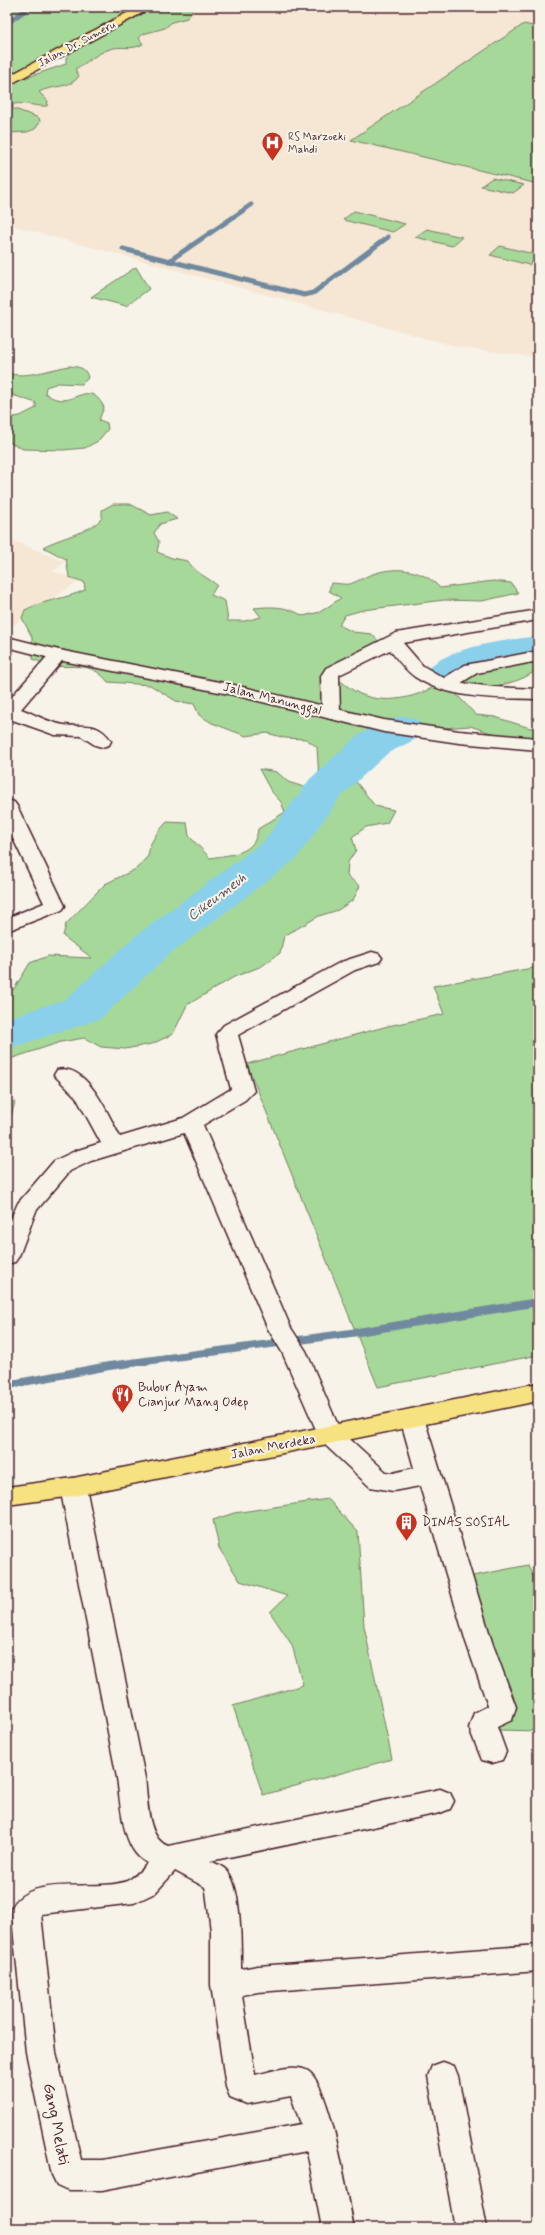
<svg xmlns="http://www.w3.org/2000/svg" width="545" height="2235" font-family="Mynerve,sans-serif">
<rect width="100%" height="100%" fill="#f7f3e8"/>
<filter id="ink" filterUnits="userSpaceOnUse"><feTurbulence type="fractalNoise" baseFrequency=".025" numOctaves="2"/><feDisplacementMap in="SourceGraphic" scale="8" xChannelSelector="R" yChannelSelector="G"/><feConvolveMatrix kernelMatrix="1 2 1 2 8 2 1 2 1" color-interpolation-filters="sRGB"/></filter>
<g filter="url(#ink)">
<g fill="#f6e6d4">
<path d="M 164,7 L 538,7 L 538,357 L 458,347 L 7,224 L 7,103 Z"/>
<path d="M 7,538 L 65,562 L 53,571 L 79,581 L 7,629 Z"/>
</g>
<g fill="#a6d89a" stroke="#787c62">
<path d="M 7,7 L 140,7 L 101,28 L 88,32 L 62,50 L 7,78 Z"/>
<path d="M 150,7 L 192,7 L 192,12 L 187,18 L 172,22 L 165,28 L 143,34 L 139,38 L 143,44 C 132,51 121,45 110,49 C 97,53 87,63 75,69 L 79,76 C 71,89 51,85 39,92 L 48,101 L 47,106 C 36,107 26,102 14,104 L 12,108 L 39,118 L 40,122 L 35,129 L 27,132 L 7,133 L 7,84 L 66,64 L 66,58 C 81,37 144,20 150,7 Z"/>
<path d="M 524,24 L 538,27 L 538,184 L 351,140 Z"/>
<path d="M 492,178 L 524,185 L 513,193 L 481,186 Z"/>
<path d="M 354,211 L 405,224 L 393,232 L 343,220 Z"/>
<path d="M 427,229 L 462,237 L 452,246 L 415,237 Z"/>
<path d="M 500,246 L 538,255 L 538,258 L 529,265 L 490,255 Z"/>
<path d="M 136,267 L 149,289 L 126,306 L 91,297 Z"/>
<path d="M 70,366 C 80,367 86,368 88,378 L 82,384 L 58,383 L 46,387 L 45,393 C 72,415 86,374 104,407 L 99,420 L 107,423 L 108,429 L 98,441 L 85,448 L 63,450 L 23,449 L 7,441 L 7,418 L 20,416 L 36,408 L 36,403 L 7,393 L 7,373 C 27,379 50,369 70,366 Z"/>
<path d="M 113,504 L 130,504 L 151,515 L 167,512 L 177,519 L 160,524 L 154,533 L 159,542 L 157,552 L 172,558 L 188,561 C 195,573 207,577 217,585 L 211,595 L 225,601 L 228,621 L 245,621 L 261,617 L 254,608 C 273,606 287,606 303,616 L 320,612 L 341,598 L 329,591 L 331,583 C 337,583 345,585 350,584 C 359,581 367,575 376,573 C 399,566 424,570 440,588 L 493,581 L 511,583 L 518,593 L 482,601 L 444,600 L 363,610 L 345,615 L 339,625 L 353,632 L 372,634 L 380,643 L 334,677 C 343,682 351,690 360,694 C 391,707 426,695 451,676 L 445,667 L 456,659 L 474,657 L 500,645 L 538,643 L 538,669 C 514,688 485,685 457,695 L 476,715 L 495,717 L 530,728 L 538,727 L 538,739 L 491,733 L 470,726 L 429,729 L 411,735 L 402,745 L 362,761 L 351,771 L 357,783 L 375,806 L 394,810 L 387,823 L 366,827 L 352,837 L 356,850 L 348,862 L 347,876 L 360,886 L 353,900 L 338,910 L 319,916 L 284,936 L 280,953 L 262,966 L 234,977 L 187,1005 L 173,1034 L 152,1044 L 125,1049 L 101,1047 L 84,1038 L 61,1042 L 7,1060 L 7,990 L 14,989 L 30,963 L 48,956 L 92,958 L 63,936 L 66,924 L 105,884 L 136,869 L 148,856 L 150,845 L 157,833 L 167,822 L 187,823 L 189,836 L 210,858 C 232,854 255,855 258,829 L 285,812 L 281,802 L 271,791 L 259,769 L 277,772 L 288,782 L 307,788 L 319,779 L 317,747 L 306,739 L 285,738 L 267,733 L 246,736 L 212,723 L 199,715 L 194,704 L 176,701 L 150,685 L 108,682 C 90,659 72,670 48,665 C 43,664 38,661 33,659 L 32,637 L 22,618 L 25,610 C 44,600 65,599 85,590 L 84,582 L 69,577 L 66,559 L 43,547 C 61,537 90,533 102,518 L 102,510 Z"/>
<path d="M 538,967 L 538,1355 L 378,1387 L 247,1064 L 388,1026 L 444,1014 L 433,986 Z"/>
<path d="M 7,1102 L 15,1102 L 8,1128 L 12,1145 L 7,1151 Z"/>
<path d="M 328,1499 L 358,1532 L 364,1626 L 392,1759 L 263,1795 L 233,1706 L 303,1685 L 292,1645 L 270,1612 L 287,1596 L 240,1581 L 219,1548 L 213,1520 L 234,1513 Z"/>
<path d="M 528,1565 L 538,1587 L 538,1731 L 499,1730 L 478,1649 L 468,1577 Z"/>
</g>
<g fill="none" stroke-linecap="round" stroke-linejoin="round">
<g stroke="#70899e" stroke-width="5">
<path d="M 7,23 L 30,7"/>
<path d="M 123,249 L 304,295 L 313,293 L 388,237"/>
<path d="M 169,261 L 251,205"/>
</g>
<path stroke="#70899e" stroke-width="8" d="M 7,1385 L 109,1366 L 358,1332 L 538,1302"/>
<g fill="#8ad0eb" fill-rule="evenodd">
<path d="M 538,636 L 538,660 C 522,663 505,664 489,668 C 464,676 459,691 429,684 L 423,675 C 442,646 505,641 538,636 Z"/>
<path d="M 403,716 L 418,720 L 424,729 L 418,738 L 388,753 L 340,797 L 296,859 L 166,957 L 100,1019 L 7,1049 L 7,1018 L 66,999 L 134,937 L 264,841 L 310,779 L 358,735 L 388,720 Z"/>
</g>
<defs>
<g id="minor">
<path d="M 538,610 L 538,620 L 403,643 L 423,666 L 444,678 L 465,665 L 538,651 L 538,661 L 477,673 L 461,683 L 494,687 L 538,689 L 538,699 C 498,698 450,700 415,677 C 405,670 397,659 390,650 L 339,675 L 340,713 L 337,717 L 331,719 L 325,717 L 322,713 L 321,676 L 326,668 L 396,633 Z"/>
<path d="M 58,650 L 64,651 L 67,655 L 21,709 C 34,714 50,723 64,725 C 83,728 97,720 111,741 L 109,745 L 102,747 L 95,745 L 81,736 L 55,735 L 7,718 L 7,702 L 52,651 Z"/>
<path d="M 7,800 L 14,802 L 17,806 L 65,906 L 62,910 L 7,931 L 7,918 L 44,903 L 7,826 Z"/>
<path d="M 372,952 L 379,954 L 382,958 L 379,962 L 355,970 L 238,1035 L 254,1091 L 245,1100 L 203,1125 L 291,1328 L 306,1351 L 340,1430 L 386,1472 L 393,1473 L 414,1468 L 400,1418 L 403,1412 L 412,1409 L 421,1412 L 424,1418 L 492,1642 L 516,1707 L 512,1720 L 497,1727 L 506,1752 L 502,1760 L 492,1763 L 482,1760 L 469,1728 L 474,1713 L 488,1706 L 466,1642 L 420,1486 L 393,1491 L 370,1487 L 321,1441 L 282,1352 L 268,1329 L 184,1133 L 91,1161 L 70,1171 L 36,1211 L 19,1256 L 15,1262 L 7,1264 L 7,1227 L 18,1203 L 54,1161 L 75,1151 L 101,1143 L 76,1097 L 54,1075 L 57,1070 C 87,1062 109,1116 120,1137 L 183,1118 L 231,1089 L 216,1034 L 224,1025 L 341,962 Z"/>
<path d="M 73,1478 L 82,1480 L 86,1487 L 145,1778 C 148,1798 146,1838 168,1846 L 440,1789 L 450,1793 L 454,1801 L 450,1809 L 440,1813 L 210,1861 C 215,1863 222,1866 226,1870 C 242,1884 241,1948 241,1969 L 258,1966 L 538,1945 L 538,1971 L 258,1992 L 242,1995 L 255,2075 C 270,2072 294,2063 308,2071 C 331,2086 348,2199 354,2228 L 322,2228 L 307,2151 L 102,2190 L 68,2190 L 57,2185 L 52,2175 L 26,2052 L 11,1909 C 29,1872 95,1893 127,1881 C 135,1877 142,1869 148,1863 C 121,1851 121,1803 117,1778 L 60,1487 L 64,1480 ZM 175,1871 L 205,1887 L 206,1891 L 211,1931 L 211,1985 L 226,2087 L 230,2097 L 247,2104 L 291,2096 L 301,2124 L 102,2160 L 81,2160 L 56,2052 L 41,1914 L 134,1903 L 155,1893 Z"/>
<path d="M 443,2062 L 454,2066 L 458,2076 L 487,2228 L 455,2228 L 428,2076 L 432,2066 Z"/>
</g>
<path id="tertiary" d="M 7,637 L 59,650 L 234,685 L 384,720 L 459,731 L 538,738 L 538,750 L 459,743 L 384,732 L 234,695 L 58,660 L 7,647 Z"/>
<g id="primary">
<path d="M 138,7 L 153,7 L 7,86 L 7,77 Z"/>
<path d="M 538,1383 L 538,1401 L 73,1496 L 7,1505 L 7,1487 L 73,1478 Z"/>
</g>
</defs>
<use href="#minor" stroke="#4a1f2b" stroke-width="3"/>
<use href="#tertiary" stroke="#4a1f2b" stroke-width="3"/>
<use href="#primary" stroke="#4a1f2b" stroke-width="3"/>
<use href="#minor" fill="#f7f3e8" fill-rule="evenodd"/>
<use href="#tertiary" fill="#f7f3e8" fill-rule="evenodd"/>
<use href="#primary" fill="#f7e281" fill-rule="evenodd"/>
</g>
</g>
<defs>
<symbol id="hospital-pin" viewBox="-11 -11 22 30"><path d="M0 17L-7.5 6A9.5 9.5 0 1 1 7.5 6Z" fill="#c8321e" stroke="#f7f3e8"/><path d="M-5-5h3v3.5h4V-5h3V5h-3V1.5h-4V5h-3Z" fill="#fff"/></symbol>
<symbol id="restaurant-pin" viewBox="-11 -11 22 30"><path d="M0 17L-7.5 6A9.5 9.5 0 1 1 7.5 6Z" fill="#c8321e" stroke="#f7f3e8"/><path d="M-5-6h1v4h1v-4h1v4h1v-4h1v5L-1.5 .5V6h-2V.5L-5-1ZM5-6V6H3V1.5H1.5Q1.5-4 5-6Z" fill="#fff"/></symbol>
<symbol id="building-pin" viewBox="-11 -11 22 30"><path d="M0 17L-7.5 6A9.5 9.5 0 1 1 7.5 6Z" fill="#c8321e" stroke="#f7f3e8"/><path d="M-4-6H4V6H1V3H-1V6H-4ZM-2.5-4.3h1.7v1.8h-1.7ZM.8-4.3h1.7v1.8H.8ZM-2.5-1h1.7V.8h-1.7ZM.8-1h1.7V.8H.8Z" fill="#fff"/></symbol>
</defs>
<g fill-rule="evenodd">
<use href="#hospital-pin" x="260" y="130" width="25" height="34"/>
<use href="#restaurant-pin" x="110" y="1382" width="25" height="34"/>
<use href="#building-pin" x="394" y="1510" width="25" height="34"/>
</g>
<g text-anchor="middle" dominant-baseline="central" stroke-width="4" stroke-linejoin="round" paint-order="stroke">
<g font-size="11" fill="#4a1f2b" stroke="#f7f3e8">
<text transform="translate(77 44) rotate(-28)">Jalan Dr. Sumeru</text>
</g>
<g font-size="11" fill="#4a1f2b" stroke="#f7f3e8" text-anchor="start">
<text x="288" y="137">RS Marzoeki<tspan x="288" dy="13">Mahdi</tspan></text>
</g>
<g font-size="13" fill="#4a1f2b" stroke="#f7f3e8">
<text transform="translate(272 699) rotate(14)">Jalan Manunggal</text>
<text transform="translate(273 1447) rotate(-11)">Jalan Merdeka</text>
</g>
<g font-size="13" fill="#4a1f2b" stroke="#f7f3e8" text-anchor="start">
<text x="138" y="1387">Bubur Ayam<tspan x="138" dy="15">Cianjur Mang Odep</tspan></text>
<text x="422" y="1522">DINAS SOSIAL</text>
</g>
<g font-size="14" font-style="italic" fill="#5a4b5b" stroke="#f7f3e8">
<text transform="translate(217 897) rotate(-37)">Cikeumeuh</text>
</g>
<g font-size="16" fill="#4a1f2b" stroke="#f7f3e8">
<text transform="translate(56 2124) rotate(79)">Gang Melati</text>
</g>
</g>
<rect width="545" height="2235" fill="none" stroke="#f7f3e8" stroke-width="24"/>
<rect x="12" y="12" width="521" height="2211" fill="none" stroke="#4a1f2b" stroke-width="1.5" filter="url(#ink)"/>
</svg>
